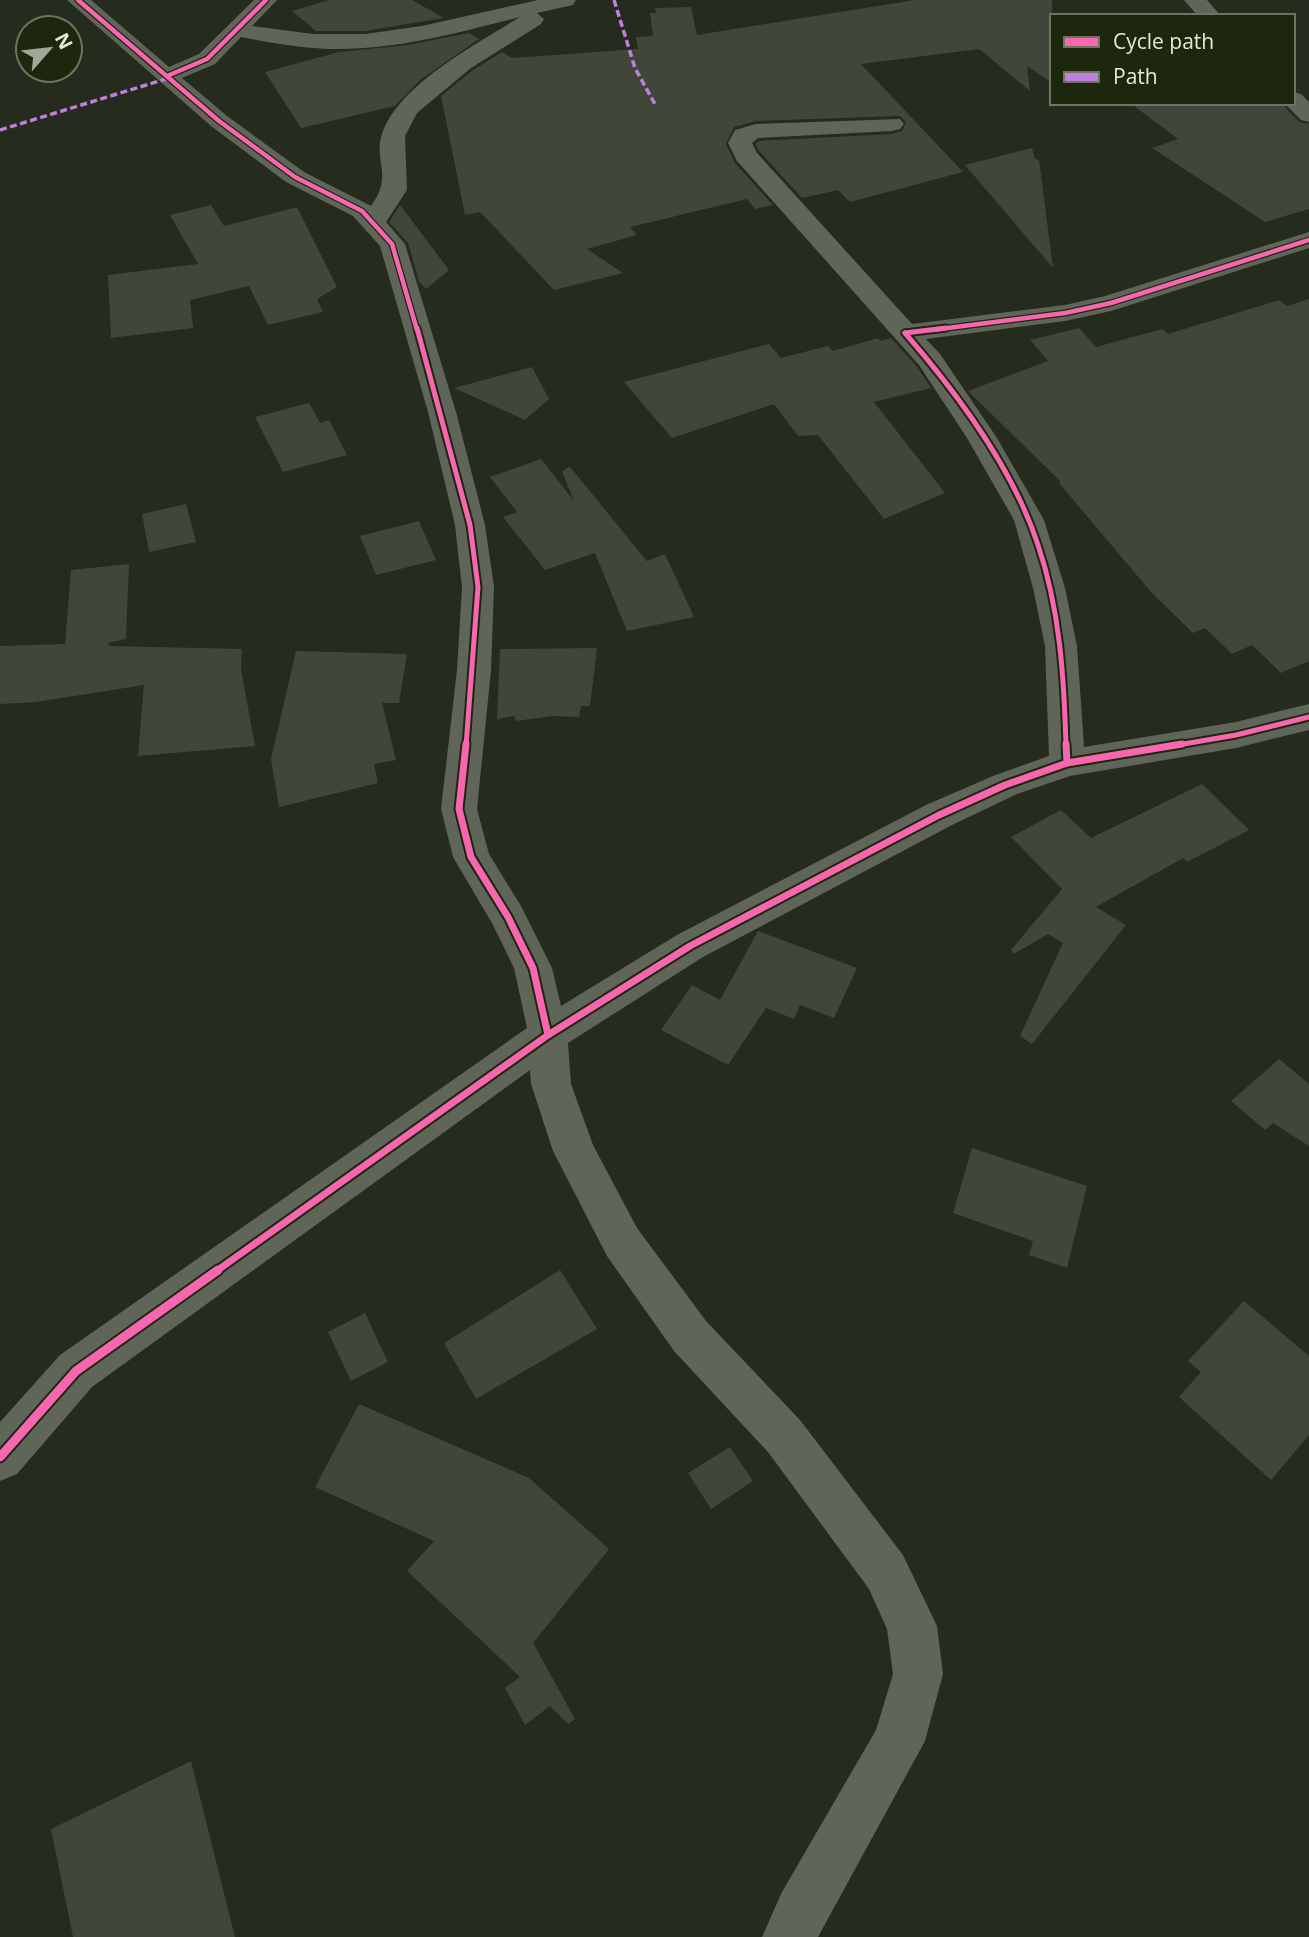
<svg xmlns="http://www.w3.org/2000/svg" width="1309" height="1937" font-family="'Open Sans',sans-serif">
<rect width="100%" height="100%" fill="#252b1d"/>
<g fill="#41463a">
<path d="M 329,0 L 412,0 L 444,18 L 365,31 L 316,31 L 292,11 Z"/>
<path d="M 915,0 L 1052,0 L 1052,83 L 1027,66 L 1030,91 L 979,49 L 861,64 L 963,172 L 850,202 L 838,190 L 802,198 L 759,151 L 755,144 L 759,141 L 892,134 L 902,131 L 906,122 L 900,116 L 756,121 L 734,127 L 726,144 L 735,163 L 773,205 L 755,209 L 747,199 L 630,227 L 637,235 L 587,249 L 623,273 L 554,290 L 480,212 L 465,215 L 441,96 L 473,70 L 502,52 L 512,58 L 638,49 L 636,37 L 653,36 L 650,13 L 656,13 L 655,8 L 691,7 L 697,35 Z"/>
<path d="M 469,33 L 479,39 L 420,80 L 395,106 L 301,128 L 265,72 L 339,52 L 408,45 Z"/>
<path d="M 1130,103 L 1281,103 L 1299,122 L 1309,124 L 1309,209 L 1265,222 L 1152,148 L 1178,139 Z"/>
<path d="M 1032,148 L 1035,159 L 1039,160 L 1053,268 L 965,165 Z"/>
<path d="M 211,205 L 224,226 L 297,207 L 337,287 L 317,299 L 323,312 L 268,325 L 249,286 L 190,300 L 193,328 L 111,338 L 108,275 L 198,264 L 170,215 Z"/>
<path d="M 400,205 L 449,270 L 426,289 L 419,281 L 408,243 L 389,222 Z"/>
<path d="M 1309,299 L 1309,661 L 1281,673 L 1252,645 L 1232,654 L 1205,628 L 1193,633 L 1151,592 L 1059,483 L 1061,482 L 968,391 L 1048,361 L 1030,340 L 1079,328 L 1096,347 L 1162,329 L 1168,334 L 1279,300 L 1287,306 Z"/>
<path d="M 878,338 L 880,341 L 891,338 L 917,367 L 931,388 L 874,402 L 945,493 L 884,519 L 818,435 L 798,436 L 774,404 L 672,438 L 624,382 L 769,344 L 781,358 L 828,346 L 833,351 Z"/>
<path d="M 532,367 L 549,399 L 525,420 L 454,388 Z"/>
<path d="M 309,403 L 320,423 L 329,420 L 347,455 L 283,472 L 255,417 Z"/>
<path d="M 541,459 L 574,501 L 562,471 L 570,467 L 647,561 L 665,554 L 694,617 L 627,631 L 595,553 L 545,570 L 503,517 L 517,512 L 490,477 Z"/>
<path d="M 186,504 L 196,542 L 149,552 L 142,514 Z"/>
<path d="M 419,521 L 436,560 L 376,575 L 360,536 Z"/>
<path d="M 129,564 L 126,639 L 108,643 L 109,646 L 242,649 L 241,669 L 255,746 L 138,756 L 144,685 L 36,702 L 0,704 L 0,646 L 65,644 L 71,570 Z"/>
<path d="M 597,648 L 590,706 L 581,706 L 579,717 L 552,716 L 516,721 L 514,716 L 497,719 L 500,649 Z"/>
<path d="M 296,651 L 407,654 L 399,703 L 382,703 L 396,760 L 374,764 L 378,783 L 279,807 L 271,759 Z"/>
<path d="M 1202,784 L 1249,830 L 1187,862 L 1183,858 L 1096,907 L 1126,925 L 1032,1044 L 1020,1036 L 1063,943 L 1048,934 L 1014,954 L 1011,950 L 1062,889 L 1011,837 L 1061,810 L 1091,838 Z"/>
<path d="M 758,931 L 857,968 L 834,1018 L 800,1005 L 794,1019 L 766,1008 L 728,1065 L 661,1030 L 692,985 L 720,1000 Z"/>
<path d="M 1279,1059 L 1309,1084 L 1309,1146 L 1273,1123 L 1265,1130 L 1231,1101 Z"/>
<path d="M 972,1148 L 1087,1186 L 1067,1268 L 1029,1255 L 1033,1241 L 953,1213 Z"/>
<path d="M 560,1270 L 597,1329 L 476,1399 L 444,1343 Z"/>
<path d="M 1244,1301 L 1309,1356 L 1309,1435 L 1271,1480 L 1179,1397 L 1201,1372 L 1188,1361 Z"/>
<path d="M 365,1313 L 388,1362 L 351,1381 L 328,1332 Z"/>
<path d="M 359,1404 L 529,1478 L 609,1549 L 533,1643 L 575,1719 L 568,1724 L 550,1706 L 525,1725 L 505,1688 L 520,1677 L 407,1571 L 434,1541 L 315,1487 Z"/>
<path d="M 730,1447 L 753,1481 L 711,1509 L 688,1473 Z"/>
<path d="M 191,1761 L 235,1937 L 73,1937 L 51,1829 Z"/>
</g>
<g fill="none" stroke-linecap="round" stroke-linejoin="round">
<g fill="#606559" fill-rule="evenodd">
<path d="M 67,0 L 91,0 L 169,67 L 199,54 L 254,0 L 277,0 L 252,26 L 313,34 L 365,34 L 422,26 L 538,0 L 576,0 L 573,5 L 537,13 L 544,19 L 541,24 L 471,68 L 417,113 L 405,136 L 407,190 L 386,222 L 405,244 L 456,412 L 485,525 L 494,587 L 491,670 L 477,809 L 489,854 L 521,906 L 552,968 L 561,1006 L 677,935 L 926,805 L 993,776 L 1049,756 L 1045,646 L 1033,588 L 1014,520 L 967,438 L 919,365 L 737,161 L 728,143 L 735,130 L 756,124 L 900,119 L 904,124 L 900,129 L 892,131 L 758,138 L 752,143 L 757,153 L 912,324 L 1065,305 L 1105,296 L 1309,232 L 1309,248 L 1111,311 L 1065,321 L 926,339 L 940,354 L 997,438 L 1044,520 L 1065,588 L 1077,646 L 1084,747 L 1236,722 L 1309,704 L 1309,730 L 1236,748 L 1070,776 L 1017,794 L 952,825 L 703,957 L 568,1043 L 571,1084 L 593,1145 L 637,1228 L 706,1321 L 800,1420 L 903,1555 L 937,1626 L 943,1674 L 925,1741 L 818,1937 L 762,1937 L 782,1892 L 876,1730 L 893,1674 L 887,1629 L 869,1589 L 768,1452 L 674,1351 L 607,1256 L 553,1151 L 531,1084 L 530,1070 L 92,1387 L 17,1474 L 0,1481 L 0,1422 L 60,1355 L 527,1028 L 514,968 L 493,925 L 453,857 L 441,809 L 457,670 L 462,587 L 455,525 L 428,412 L 380,246 L 353,216 L 286,182 L 211,126 ZM 520,17 C 477,44 399,84 382,134 C 373,161 394,174 371,206 L 304,172 L 227,116 L 182,78 L 215,64 L 241,37 C 273,43 306,49 338,49 C 400,49 461,32 520,17 Z"/>
<path d="M 1184,0 L 1207,0 L 1221,16 L 1198,16 Z"/>
<path d="M 1293,92 L 1301,94 L 1309,102 L 1309,122 L 1301,120 L 1284,103 L 1293,103 Z"/>
</g>
<g stroke="#c07fdc" stroke-width="3.5" stroke-dasharray="7 3.5" stroke-linecap="butt">
<path d="M 614,0 L 635,68 L 656,106"/>
<path d="M 0,130 L 169,78"/>
</g>
<defs>
<g id="cycleway-far3">
<path d="M 78,0 L 219,121 L 295,177 L 362,211 L 392,244 L 417,330"/>
<path d="M 167,76 L 207,59 L 266,0"/>
<path d="M 932,330 L 1065,313 L 1111,303 L 1309,240"/>
</g>
<g id="cycleway-far2">
<path d="M 417,328 L 470,525 L 478,587 L 466,746"/>
<path d="M 905,333 C 958,394 1013,468 1038,545 C 1060,610 1064,677 1066,746"/>
<path d="M 905,333 L 946,328"/>
<path d="M 1172,746 L 1236,735 L 1309,717"/>
</g>
<g id="cycleway-far1">
<path d="M 466,744 L 459,809 L 471,857 L 508,917 L 533,968 L 548,1035"/>
<path d="M 1066,744 L 1067,763"/>
<path d="M 215,1272 L 548,1035 L 690,946 L 939,815 L 1005,785 L 1067,763 L 1182,744"/>
</g>
<path id="cycleway" d="M 0,1457 L 76,1371 L 218,1270"/>
</defs>
<use href="#cycleway-far3" stroke="#1c270d" stroke-width="7"/>
<use href="#cycleway-far2" stroke="#1c270d" stroke-width="9"/>
<use href="#cycleway-far1" stroke="#1c270d" stroke-width="11"/>
<use href="#cycleway" stroke="#1c270d" stroke-width="13"/>
<use href="#cycleway-far3" stroke="#f766af" stroke-width="4.5"/>
<use href="#cycleway-far2" stroke="#f766af" stroke-width="5"/>
<use href="#cycleway-far1" stroke="#f766af" stroke-width="7"/>
<use href="#cycleway" stroke="#f766af" stroke-width="9"/>
</g>
<rect x="1050" y="14" width="245" height="91" fill="#1c270d" stroke="#6c755f" stroke-width="2"/>
<rect x="1064" y="37" width="35" height="10" fill="#f766af" stroke="#6c755f" stroke-width="2"/>
<text x="1113" y="49" font-size="21" fill="#e3eada">Cycle path</text>
<rect x="1064" y="72" width="35" height="10" fill="#c07fdc" stroke="#6c755f" stroke-width="2"/>
<text x="1113" y="84" font-size="21" fill="#e3eada">Path</text>
<g transform="translate(49 49) rotate(62)"><circle r="33" fill="#1c270d" stroke="#6c755f" stroke-width="2"/>
<path d="M0-5L12 26L0 18L-12 26Z" fill="#a0a798"/>
<text y="-10" font-size="19" font-weight="bold" text-anchor="middle" fill="#e3eada">N</text>
</g>
</svg>
